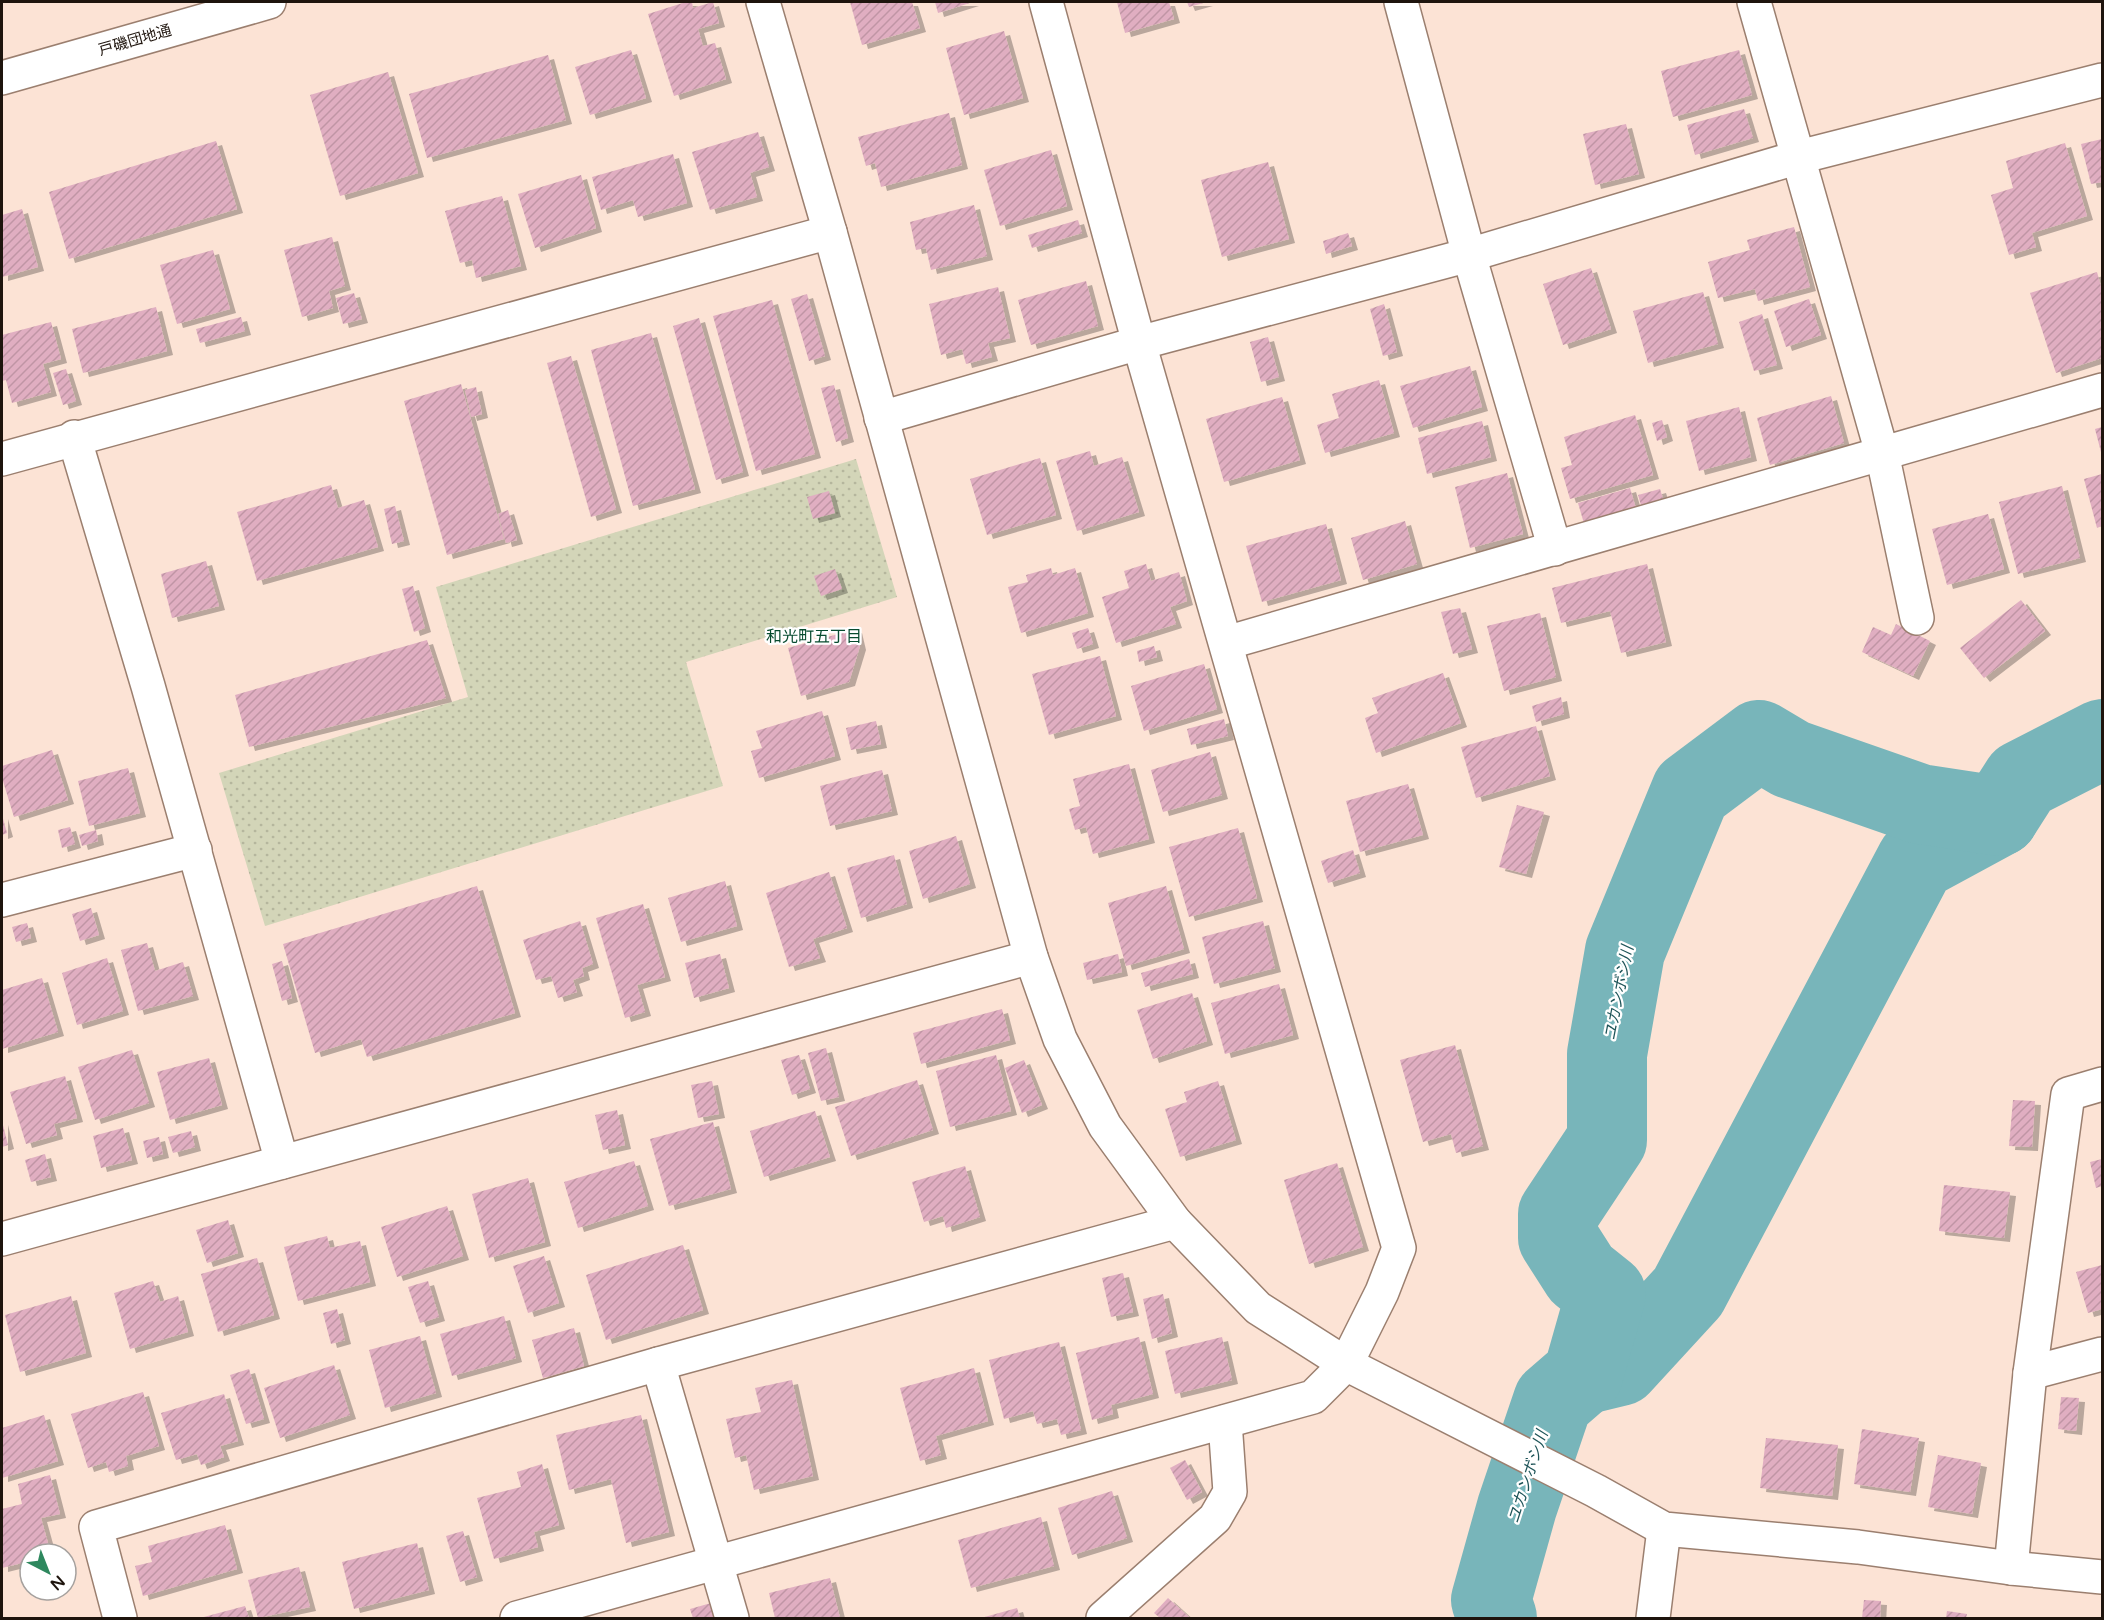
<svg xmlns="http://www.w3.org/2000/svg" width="2104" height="1620" font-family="'Varela Round','Noto Sans JP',sans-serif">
<defs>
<pattern id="grass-dots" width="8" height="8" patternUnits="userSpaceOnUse" patternTransform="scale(1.5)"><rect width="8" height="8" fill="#d3d5b8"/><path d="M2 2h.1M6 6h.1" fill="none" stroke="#b5b69d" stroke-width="1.8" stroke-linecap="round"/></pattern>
<pattern id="building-hatch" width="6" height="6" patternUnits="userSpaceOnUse" patternTransform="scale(1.5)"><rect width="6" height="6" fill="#e0aec1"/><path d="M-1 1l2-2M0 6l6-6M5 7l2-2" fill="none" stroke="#c095a5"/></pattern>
<filter id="shadow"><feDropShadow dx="6" dy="4" stdDeviation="0" flood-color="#0004"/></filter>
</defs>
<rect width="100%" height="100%" fill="#fce3d5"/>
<path fill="url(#grass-dots)" d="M 856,459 L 897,597 L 686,662 L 723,786 L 265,926 L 219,773 L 468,697 L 436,587 Z"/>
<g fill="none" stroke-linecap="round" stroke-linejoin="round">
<g stroke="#78b5ba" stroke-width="80">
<path d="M 1583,1375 L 1620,1366 L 1688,1292 L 1916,861 L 1999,816"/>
<path d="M 1497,1618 L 1491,1600 L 1517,1507 L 1553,1401 L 1583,1375 L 1606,1294 L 1581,1274 L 1558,1238 L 1558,1214 L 1607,1140 L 1607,1054 L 1625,951 L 1691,791 L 1759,740 L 1791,759 L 1920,804 L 1999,816 L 2022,780 L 2102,739"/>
</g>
</g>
<g fill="url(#building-hatch)" filter="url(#shadow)">
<path d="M 686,2 L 692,2 L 693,8 L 713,2 L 719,23 L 698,29 L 703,46 L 715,43 L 726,79 L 674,96 L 648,14 Z"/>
<path d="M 850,2 L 912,2 L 920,28 L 862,45 Z"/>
<path d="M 935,2 L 973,2 L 938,13 Z"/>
<path d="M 1117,2 L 1169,2 L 1174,19 L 1125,33 Z"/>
<path d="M 1187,2 L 1207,2 L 1189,7 Z"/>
<path d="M 1004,31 L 1023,98 L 964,115 L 946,48 Z"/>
<path d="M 631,50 L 646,98 L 590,115 L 575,67 Z"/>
<path d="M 1739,50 L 1752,95 L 1673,117 L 1661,71 Z"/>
<path d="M 548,55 L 566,120 L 427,158 L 409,94 Z"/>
<path d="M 388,72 L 418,173 L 340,196 L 310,95 Z"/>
<path d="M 1744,109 L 1753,138 L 1695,155 L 1687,125 Z"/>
<path d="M 949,113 L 962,165 L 881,187 L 875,163 L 866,166 L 858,137 Z"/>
<path d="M 1626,124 L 1639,174 L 1595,185 L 1583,134 Z"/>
<path d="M 758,132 L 769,167 L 750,173 L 757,197 L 710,210 L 692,152 Z"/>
<path d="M 2102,139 L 2102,182 L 2091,184 L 2081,144 Z"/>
<path d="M 216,141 L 237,209 L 69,259 L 49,192 Z"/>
<path d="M 2065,143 L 2087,216 L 2032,233 L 2036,247 L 2009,255 L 1991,195 L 2013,188 L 2006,161 Z"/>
<path d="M 1051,150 L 1067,206 L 1000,226 L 984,170 Z"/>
<path d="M 673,154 L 687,203 L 638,217 L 633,200 L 601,210 L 592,177 Z"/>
<path d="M 1268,162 L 1289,239 L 1222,257 L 1201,180 Z"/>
<path d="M 581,175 L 596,228 L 535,248 L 518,194 Z"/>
<path d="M 502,196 L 521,266 L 476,278 L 472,260 L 460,263 L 445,211 Z"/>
<path d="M 974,205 L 987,256 L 931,270 L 926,248 L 916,250 L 910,222 Z"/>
<path d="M 22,209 L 38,267 L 2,277 L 2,215 Z"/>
<path d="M 1078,220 L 1082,233 L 1032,248 L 1028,235 Z"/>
<path d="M 1794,227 L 1810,287 L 1758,301 L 1755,289 L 1718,298 L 1708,262 L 1750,250 L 1747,240 Z"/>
<path d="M 1348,233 L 1352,246 L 1326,254 L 1323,241 Z"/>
<path d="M 332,237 L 345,286 L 329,291 L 333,308 L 302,317 L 284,250 Z"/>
<path d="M 213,250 L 230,309 L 177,324 L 160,265 Z"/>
<path d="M 1591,268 L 1611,329 L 1563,345 L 1543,284 Z"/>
<path d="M 2097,272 L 2102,290 L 2102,358 L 2056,373 L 2030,293 Z"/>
<path d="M 1086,281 L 1098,326 L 1031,345 L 1018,300 Z"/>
<path d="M 998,287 L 1010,338 L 988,343 L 992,357 L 966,364 L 962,349 L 941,355 L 929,304 Z"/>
<path d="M 1703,292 L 1718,344 L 1648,363 L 1633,311 Z"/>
<path d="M 354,293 L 362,319 L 343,324 L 336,298 Z"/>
<path d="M 807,294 L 825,356 L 809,361 L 791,299 Z"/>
<path d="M 1809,299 L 1821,335 L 1786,347 L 1774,311 Z"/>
<path d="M 772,300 L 815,454 L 756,471 L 713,316 Z"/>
<path d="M 1384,304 L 1397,352 L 1383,356 L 1370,309 Z"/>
<path d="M 156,307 L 167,351 L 83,373 L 72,329 Z"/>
<path d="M 1762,314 L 1777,365 L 1754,371 L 1739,322 Z"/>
<path d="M 241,317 L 245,331 L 200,343 L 196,329 Z"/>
<path d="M 699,318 L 743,472 L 716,480 L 673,326 Z"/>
<path d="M 51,322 L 61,359 L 43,364 L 51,392 L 12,403 L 6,380 L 2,381 L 2,335 Z"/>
<path d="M 651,333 L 695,489 L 633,506 L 591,350 Z"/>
<path d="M 1268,337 L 1279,377 L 1261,382 L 1250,342 Z"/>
<path d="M 571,356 L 616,509 L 591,517 L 547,363 Z"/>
<path d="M 1470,366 L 1482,407 L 1413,428 L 1400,386 Z"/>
<path d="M 66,369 L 76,401 L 63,405 L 53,373 Z"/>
<path d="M 1379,380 L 1394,433 L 1325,453 L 1317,425 L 1339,418 L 1332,394 Z"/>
<path d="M 461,384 L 504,539 L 447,555 L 404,401 Z"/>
<path d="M 834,385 L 848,438 L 836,442 L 821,388 Z"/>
<path d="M 476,387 L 482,414 L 471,417 L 465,390 Z"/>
<path d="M 1831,396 L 1844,443 L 1770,465 L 1757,418 Z"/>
<path d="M 1282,397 L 1300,460 L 1224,482 L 1206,419 Z"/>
<path d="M 1739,407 L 1751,457 L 1699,471 L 1686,421 Z"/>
<path d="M 1635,415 L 1653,475 L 1570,499 L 1561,468 L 1572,465 L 1564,437 Z"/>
<path d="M 1662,420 L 1667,437 L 1657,441 L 1652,423 Z"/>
<path d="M 1482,421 L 1491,457 L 1427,474 L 1418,438 Z"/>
<path d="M 2102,427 L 2102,456 L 2095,429 Z"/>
<path d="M 1090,451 L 1094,466 L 1122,457 L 1139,512 L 1077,531 L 1056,461 Z"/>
<path d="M 1040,458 L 1056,515 L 987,535 L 970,479 Z"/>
<path d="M 1507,473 L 1523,534 L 1470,548 L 1455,487 Z"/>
<path d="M 2102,474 L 2102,526 L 2097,528 L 2084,479 Z"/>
<path d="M 331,485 L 338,508 L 364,500 L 378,547 L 257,581 L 237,512 Z"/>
<path d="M 2062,486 L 2080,558 L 2018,574 L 1999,502 Z"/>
<path d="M 1630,488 L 1637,512 L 1585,527 L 1578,503 Z"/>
<path d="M 1660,489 L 1665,505 L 1643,512 L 1638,495 Z"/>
<path d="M 829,491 L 835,513 L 813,519 L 807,497 Z"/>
<path d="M 395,506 L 404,541 L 392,544 L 384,509 Z"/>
<path d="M 508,510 L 517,540 L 506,543 L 498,514 Z"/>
<path d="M 1988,514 L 2004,569 L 1947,585 L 1932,529 Z"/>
<path d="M 1405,521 L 1417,564 L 1363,580 L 1351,538 Z"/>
<path d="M 1326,524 L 1341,580 L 1262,602 L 1246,546 Z"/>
<path d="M 206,561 L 219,606 L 172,618 L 161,574 Z"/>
<path d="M 1146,564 L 1151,581 L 1179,572 L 1187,601 L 1170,607 L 1176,624 L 1116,643 L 1102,597 L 1129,588 L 1124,571 Z"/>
<path d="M 1647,564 L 1666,642 L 1621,653 L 1610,611 L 1561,623 L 1552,588 Z"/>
<path d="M 1051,568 L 1053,575 L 1075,568 L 1088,613 L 1021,633 L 1008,587 L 1028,582 L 1026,575 Z"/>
<path d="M 835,569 L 842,589 L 821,596 L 814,576 Z"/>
<path d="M 413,586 L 425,628 L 414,632 L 402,589 Z"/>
<path d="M 2021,600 L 2045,631 L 1984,678 L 1960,648 Z"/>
<path d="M 1460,608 L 1472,649 L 1453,654 L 1441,612 Z"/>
<path d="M 1540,613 L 1556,677 L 1504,691 L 1487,626 Z"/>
<path d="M 1896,624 L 1930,641 L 1913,676 L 1862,652 L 1873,627 L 1891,635 Z"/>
<path d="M 1088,628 L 1093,644 L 1077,649 L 1072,633 Z"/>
<path d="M 856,629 L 860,646 L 849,682 L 801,696 L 788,648 Z"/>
<path d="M 427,640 L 446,698 L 249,747 L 235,695 Z"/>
<path d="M 1154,646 L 1157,657 L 1139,662 L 1137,651 Z"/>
<path d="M 1100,656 L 1116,716 L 1049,735 L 1032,674 Z"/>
<path d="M 1204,664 L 1217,709 L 1144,731 L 1131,686 Z"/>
<path d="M 1443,673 L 1461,723 L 1376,753 L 1365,718 L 1378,713 L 1372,698 Z"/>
<path d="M 1561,697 L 1564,714 L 1536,722 L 1532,706 Z"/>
<path d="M 822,711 L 835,756 L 759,778 L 751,751 L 762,748 L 756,731 Z"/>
<path d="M 1224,719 L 1228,736 L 1191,745 L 1187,729 Z"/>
<path d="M 876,721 L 881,744 L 851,750 L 846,728 Z"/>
<path d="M 1536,726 L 1550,776 L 1476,798 L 1461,747 Z"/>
<path d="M 52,750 L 68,800 L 14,817 L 2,778 L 2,766 Z"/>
<path d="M 1210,752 L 1222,795 L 1163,812 L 1151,770 Z"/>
<path d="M 1129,764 L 1149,839 L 1093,854 L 1086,827 L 1075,830 L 1069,809 L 1080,806 L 1073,779 Z"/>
<path d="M 128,768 L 140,813 L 89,826 L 78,781 Z"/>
<path d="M 882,770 L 892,811 L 830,826 L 820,786 Z"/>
<path d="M 1408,784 L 1423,835 L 1360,852 L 1346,801 Z"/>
<path d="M 1517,805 L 1544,812 L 1526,874 L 1499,867 Z"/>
<path d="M 2,815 L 7,833 L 2,835 Z"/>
<path d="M 70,827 L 75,844 L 62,848 L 58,830 Z"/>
<path d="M 1238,828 L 1257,898 L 1189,917 L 1169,847 Z"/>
<path d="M 96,830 L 98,841 L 82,846 L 79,835 Z"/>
<path d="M 956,836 L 970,884 L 923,899 L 909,851 Z"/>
<path d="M 1353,850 L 1360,873 L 1328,883 L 1321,861 Z"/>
<path d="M 894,855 L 907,904 L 861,918 L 847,868 Z"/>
<path d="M 829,872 L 847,928 L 813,939 L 820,958 L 789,967 L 766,893 Z"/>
<path d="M 725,881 L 737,926 L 681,942 L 668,898 Z"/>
<path d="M 477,886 L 515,1013 L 367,1057 L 361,1039 L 315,1053 L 283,944 Z"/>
<path d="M 1166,886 L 1184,949 L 1126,966 L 1108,903 Z"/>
<path d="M 643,904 L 665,977 L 637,985 L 645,1012 L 625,1018 L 596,918 Z"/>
<path d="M 91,908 L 99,935 L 80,941 L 72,914 Z"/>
<path d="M 580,921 L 593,964 L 582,968 L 584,976 L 573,980 L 577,992 L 558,998 L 551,976 L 536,980 L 523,940 Z"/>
<path d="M 1263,921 L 1275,968 L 1214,984 L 1202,937 Z"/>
<path d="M 27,923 L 31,938 L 16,942 L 12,927 Z"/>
<path d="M 147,943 L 155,971 L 183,962 L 193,996 L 138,1011 L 121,950 Z"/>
<path d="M 720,954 L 729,988 L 694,998 L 685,963 Z"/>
<path d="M 1118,954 L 1122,972 L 1087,980 L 1083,963 Z"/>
<path d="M 107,958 L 123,1011 L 77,1025 L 62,973 Z"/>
<path d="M 1189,959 L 1193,974 L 1145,987 L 1141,973 Z"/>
<path d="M 282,961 L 292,998 L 282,1001 L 272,964 Z"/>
<path d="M 42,978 L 58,1032 L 2,1049 L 2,990 Z"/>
<path d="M 1279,984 L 1293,1035 L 1225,1054 L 1211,1003 Z"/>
<path d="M 1192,993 L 1207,1041 L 1153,1059 L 1137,1010 Z"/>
<path d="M 1002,1009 L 1010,1040 L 921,1064 L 913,1033 Z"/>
<path d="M 1455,1045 L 1483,1146 L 1456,1153 L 1451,1134 L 1423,1142 L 1400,1060 Z"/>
<path d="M 826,1048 L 839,1097 L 821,1101 L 808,1053 Z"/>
<path d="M 132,1050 L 149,1103 L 95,1120 L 78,1067 Z"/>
<path d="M 799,1055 L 810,1089 L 792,1095 L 781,1060 Z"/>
<path d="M 996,1055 L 1011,1111 L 950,1127 L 936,1071 Z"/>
<path d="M 209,1058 L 222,1105 L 170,1120 L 157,1072 Z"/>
<path d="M 1024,1060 L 1042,1105 L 1022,1113 L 1005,1068 Z"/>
<path d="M 65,1076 L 77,1118 L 54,1124 L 57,1135 L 26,1144 L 10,1092 Z"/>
<path d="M 917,1080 L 933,1130 L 851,1156 L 835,1107 Z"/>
<path d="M 712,1081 L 719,1114 L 698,1118 L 691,1085 Z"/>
<path d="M 1218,1081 L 1236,1140 L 1180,1157 L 1165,1109 L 1187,1102 L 1184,1092 Z"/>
<path d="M 2013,1100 L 2035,1101 L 2032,1147 L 2009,1146 Z"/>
<path d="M 617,1110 L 625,1145 L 603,1150 L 595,1115 Z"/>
<path d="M 815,1111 L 830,1157 L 764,1177 L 750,1131 Z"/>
<path d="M 2,1121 L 8,1145 L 2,1147 Z"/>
<path d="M 713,1122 L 731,1189 L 669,1206 L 650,1139 Z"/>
<path d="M 123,1128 L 132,1160 L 101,1168 L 93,1136 Z"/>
<path d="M 191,1131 L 195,1147 L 173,1153 L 168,1137 Z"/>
<path d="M 159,1137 L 163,1154 L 147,1158 L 143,1141 Z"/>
<path d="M 45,1154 L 51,1177 L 31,1182 L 25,1160 Z"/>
<path d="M 2102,1159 L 2102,1186 L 2096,1188 L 2090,1162 Z"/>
<path d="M 634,1161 L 648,1206 L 578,1228 L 564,1182 Z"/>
<path d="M 1337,1163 L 1363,1247 L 1309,1264 L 1284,1180 Z"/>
<path d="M 965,1166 L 980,1217 L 946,1228 L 943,1216 L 924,1222 L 912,1182 Z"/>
<path d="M 528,1178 L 545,1242 L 489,1258 L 472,1194 Z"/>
<path d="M 1944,1185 L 2010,1192 L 2004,1238 L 1939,1231 Z"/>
<path d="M 447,1206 L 463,1256 L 397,1277 L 381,1227 Z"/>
<path d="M 228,1220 L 238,1253 L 207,1263 L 196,1230 Z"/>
<path d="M 327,1236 L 330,1248 L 360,1241 L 370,1282 L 298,1301 L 284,1247 Z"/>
<path d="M 683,1245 L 703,1310 L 606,1340 L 586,1275 Z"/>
<path d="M 544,1256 L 559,1303 L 528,1313 L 513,1266 Z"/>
<path d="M 257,1258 L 274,1315 L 218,1332 L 201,1274 Z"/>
<path d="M 2102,1265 L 2102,1309 L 2088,1313 L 2076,1272 Z"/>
<path d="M 1123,1273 L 1133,1312 L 1111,1317 L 1102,1278 Z"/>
<path d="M 153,1281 L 160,1302 L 178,1296 L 188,1332 L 130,1349 L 114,1293 Z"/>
<path d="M 428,1281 L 439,1317 L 420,1323 L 408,1287 Z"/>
<path d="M 1163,1294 L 1172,1333 L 1152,1339 L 1143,1299 Z"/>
<path d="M 71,1296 L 86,1353 L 20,1372 L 5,1315 Z"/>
<path d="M 337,1309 L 345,1340 L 331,1344 L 323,1313 Z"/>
<path d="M 504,1316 L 516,1358 L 452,1376 L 440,1334 Z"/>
<path d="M 574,1328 L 584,1366 L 543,1378 L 532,1340 Z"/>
<path d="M 420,1336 L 436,1393 L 385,1408 L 369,1350 Z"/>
<path d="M 1139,1337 L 1153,1394 L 1111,1405 L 1113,1414 L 1092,1420 L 1076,1353 Z"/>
<path d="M 1222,1337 L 1232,1380 L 1175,1394 L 1165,1351 Z"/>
<path d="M 1059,1342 L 1081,1430 L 1061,1435 L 1057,1419 L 1037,1424 L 1033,1411 L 1004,1419 L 989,1360 Z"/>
<path d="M 334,1365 L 350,1415 L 280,1438 L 264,1388 Z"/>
<path d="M 974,1368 L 988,1421 L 936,1436 L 941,1455 L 920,1461 L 900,1388 Z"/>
<path d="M 249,1369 L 264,1419 L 246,1424 L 230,1375 Z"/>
<path d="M 792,1380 L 813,1476 L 754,1490 L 746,1455 L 735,1458 L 726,1419 L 761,1412 L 755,1388 Z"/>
<path d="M 143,1392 L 159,1446 L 126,1456 L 128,1466 L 109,1472 L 106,1462 L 88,1468 L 71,1414 Z"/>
<path d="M 224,1394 L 238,1441 L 220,1446 L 224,1457 L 201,1465 L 197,1454 L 176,1460 L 161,1413 Z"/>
<path d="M 2061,1397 L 2079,1398 L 2076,1431 L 2058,1429 Z"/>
<path d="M 44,1415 L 58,1461 L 2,1478 L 2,1428 Z"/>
<path d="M 641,1415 L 669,1532 L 626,1543 L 611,1479 L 569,1490 L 556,1435 Z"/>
<path d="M 1862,1429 L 1919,1438 L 1910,1492 L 1854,1484 Z"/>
<path d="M 1766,1438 L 1838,1445 L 1832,1496 L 1760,1488 Z"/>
<path d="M 1938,1455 L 1981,1463 L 1972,1514 L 1928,1507 Z"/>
<path d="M 1185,1460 L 1202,1492 L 1187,1500 L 1170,1468 Z"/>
<path d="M 542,1464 L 559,1525 L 534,1532 L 538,1547 L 494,1559 L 477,1498 L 521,1487 L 517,1472 Z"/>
<path d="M 50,1475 L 60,1514 L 41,1518 L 51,1554 L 30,1554 L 30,1561 L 2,1568 L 2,1509 L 22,1504 L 18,1484 Z"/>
<path d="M 1112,1491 L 1127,1538 L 1072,1555 L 1058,1508 Z"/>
<path d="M 1041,1517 L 1054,1566 L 971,1588 L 958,1540 Z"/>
<path d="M 225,1525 L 237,1569 L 143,1596 L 135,1566 L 152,1562 L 148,1546 Z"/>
<path d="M 463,1531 L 477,1577 L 460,1582 L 446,1536 Z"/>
<path d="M 417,1543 L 429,1590 L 354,1609 L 342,1562 Z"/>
<path d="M 299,1567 L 310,1607 L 258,1618 L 248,1580 Z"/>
<path d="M 830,1578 L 840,1618 L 775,1618 L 769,1593 Z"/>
<path d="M 1168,1598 L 1190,1618 L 1160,1618 L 1154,1613 Z"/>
<path d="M 1864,1600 L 1881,1601 L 1880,1618 L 1862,1618 Z"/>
<path d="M 711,1603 L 715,1618 L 693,1618 L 690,1609 Z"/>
<path d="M 245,1606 L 249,1618 L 200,1618 Z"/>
<path d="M 1017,1608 L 1020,1618 L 981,1618 Z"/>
<path d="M 1947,1611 L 1967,1614 L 1966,1618 L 1946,1618 Z"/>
</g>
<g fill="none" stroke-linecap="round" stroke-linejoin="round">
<defs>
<g id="minor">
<path d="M 1401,2 L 1469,255 L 1555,549"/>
<path d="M 1754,2 L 1882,453 L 1917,618"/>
<path d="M 881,418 L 1139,343 L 1469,255 L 1799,157 L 2102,80"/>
<path d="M 74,437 L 148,686 L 282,1162"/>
<path d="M 2,459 L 830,232"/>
<path d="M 1226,643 L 2102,390"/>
<path d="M 2,900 L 195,850"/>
<path d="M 2,1239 L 1031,957"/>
<path d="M 658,1364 L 732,1618"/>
<path d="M 2030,1373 L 2102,1354"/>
<path d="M 2011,1568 L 2030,1373 L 2068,1094 L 2102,1084"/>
<path d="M 120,1618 L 96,1527 L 658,1364 L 1175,1222"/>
<path d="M 517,1618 L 1313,1397 L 1346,1364 L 1382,1292 L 1399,1248 L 1139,343 L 1046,2"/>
<path d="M 1103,1618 L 1215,1518 L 1230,1492 L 1225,1422"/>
<path d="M 1653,1618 L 1664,1529"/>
</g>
<g id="tertiary">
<path d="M 763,2 L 830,232 L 1031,957 L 1060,1039 L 1105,1126 L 1175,1222 L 1258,1308 L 1346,1364 L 1596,1491 L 1664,1529 L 1858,1547 L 2011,1568 L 2102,1577"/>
<path d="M 2,78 L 269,2"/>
</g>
</defs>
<use href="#minor" stroke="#9b7f6f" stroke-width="36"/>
<use href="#tertiary" stroke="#9b7f6f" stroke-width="36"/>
<use href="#minor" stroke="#fff" stroke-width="33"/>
<use href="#tertiary" stroke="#fff" stroke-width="33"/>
</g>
<g text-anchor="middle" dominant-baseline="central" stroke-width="4.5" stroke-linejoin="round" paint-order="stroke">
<g font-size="15" fill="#1e140d" stroke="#fff">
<text transform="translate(135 40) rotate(-16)">戸磯団地通</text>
</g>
<g font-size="16" fill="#074b2f" stroke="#fff">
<text x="814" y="637">和光町五丁目</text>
</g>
<g font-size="16" font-style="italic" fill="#1e5458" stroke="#fff">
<text transform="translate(1619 993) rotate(-79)">ユカンボシ川</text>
<text transform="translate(1528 1477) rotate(-72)">ユカンボシ川</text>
</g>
</g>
<rect width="2104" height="1620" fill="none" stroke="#1e140d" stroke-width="6"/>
<g transform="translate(48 1572) rotate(138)"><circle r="28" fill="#ffffff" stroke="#a5a19e" stroke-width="1.5"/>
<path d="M0-4.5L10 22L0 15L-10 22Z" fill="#2e885e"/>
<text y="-9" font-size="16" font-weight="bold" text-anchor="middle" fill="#1e140d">N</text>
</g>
</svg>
